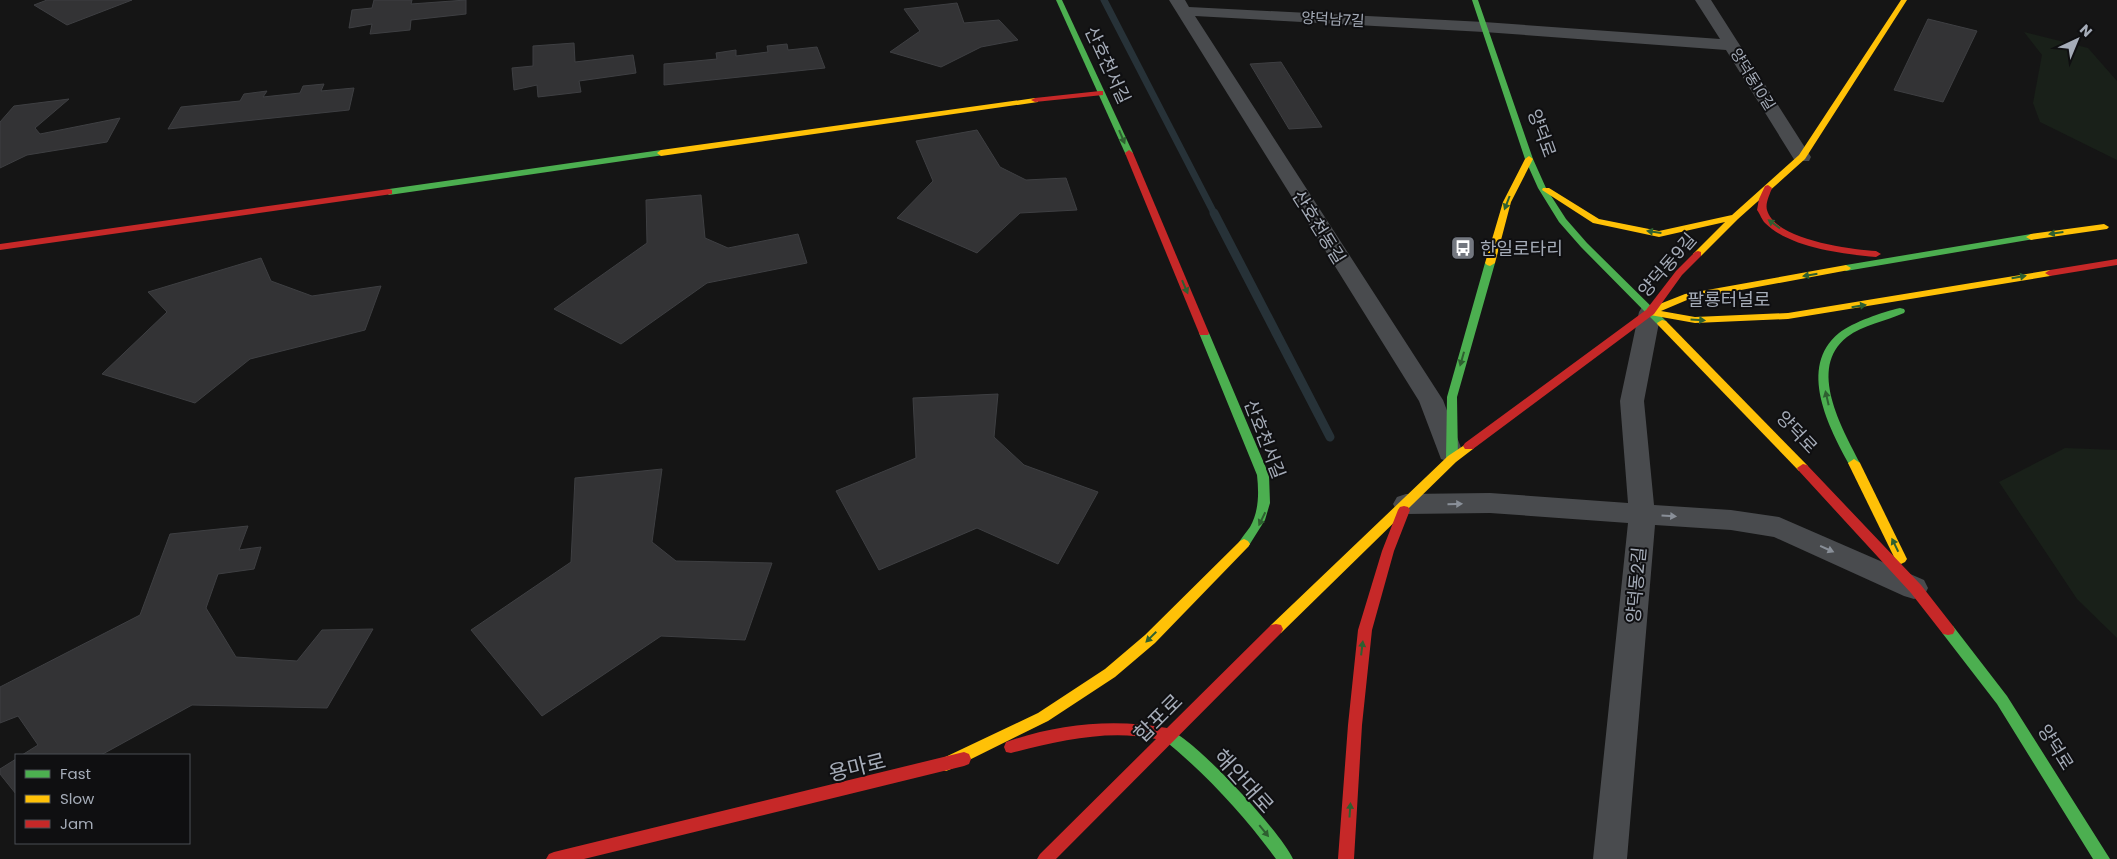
<svg xmlns="http://www.w3.org/2000/svg" width="2117" height="859" font-family="Poppins,'Noto Sans KR',sans-serif">
<rect width="100%" height="100%" fill="#151515"/>
<g fill="#192019">
<path d="M 2024,32 L 2088,48 L 2117,81 L 2117,160 L 2040,122 L 2033,103 L 2042,55 Z"/>
<path d="M 2065,448 L 2117,450 L 2117,638 L 2077,599 L 1999,482 Z"/>
</g>
<g fill="none" stroke-linecap="round" stroke-linejoin="round">
<path stroke="#273238" stroke-width="7" d="M 1104,0 L 1215,215"/>
<path stroke="#273238" stroke-width="9" d="M 1214,213 L 1330,437"/>
</g>
<g fill="#333335" stroke="#3e3f42">
<path d="M 47,0 L 132,0 L 67,25 L 34,5 Z"/>
<path d="M 374,0 L 412,0 L 411,4 L 466,0 L 466,14 L 411,20 L 410,30 L 370,34 L 372,24 L 349,28 L 352,10 L 372,8 Z"/>
<path d="M 957,3 L 964,23 L 999,20 L 1018,40 L 981,47 L 941,67 L 890,52 L 920,31 L 904,9 Z"/>
<path d="M 1928,19 L 1977,31 L 1943,102 L 1894,90 Z"/>
<path d="M 574,43 L 575,62 L 633,55 L 636,73 L 579,81 L 581,92 L 538,97 L 537,85 L 514,90 L 512,68 L 533,66 L 533,46 Z"/>
<path d="M 787,44 L 788,50 L 817,47 L 825,68 L 664,85 L 664,64 L 717,59 L 716,53 L 736,50 L 736,56 L 768,52 L 767,46 Z"/>
<path d="M 1281,62 L 1322,127 L 1289,129 L 1250,64 Z"/>
<path d="M 324,84 L 321,91 L 354,88 L 349,110 L 168,129 L 181,107 L 240,101 L 244,94 L 267,91 L 263,97 L 300,93 L 303,86 Z"/>
<path d="M 69,99 L 35,128 L 40,134 L 120,118 L 107,142 L 27,155 L 0,168 L 0,122 L 14,106 Z"/>
<path d="M 977,130 L 1000,167 L 1026,180 L 1066,178 L 1077,210 L 1020,213 L 977,253 L 897,218 L 933,181 L 916,141 Z"/>
<path d="M 701,195 L 705,238 L 728,248 L 798,234 L 807,263 L 707,283 L 621,344 L 554,309 L 647,243 L 646,200 Z"/>
<path d="M 261,258 L 271,281 L 312,296 L 381,286 L 365,330 L 250,359 L 195,403 L 102,374 L 167,312 L 148,292 Z"/>
<path d="M 998,394 L 994,437 L 1024,465 L 1098,492 L 1058,564 L 977,528 L 879,570 L 836,491 L 916,458 L 913,398 Z"/>
<path d="M 662,469 L 652,542 L 676,561 L 772,563 L 745,640 L 661,636 L 542,716 L 471,630 L 571,562 L 575,478 Z"/>
<path d="M 248,526 L 239,550 L 261,547 L 254,569 L 218,574 L 206,608 L 236,657 L 297,661 L 322,630 L 373,629 L 327,708 L 192,705 L 101,755 L 22,755 L 38,745 L 18,716 L 0,723 L 0,687 L 140,615 L 170,534 Z"/>
<path d="M 16,759 L 16,794 L 0,774 L 0,769 Z"/>
</g>
<g fill="none" stroke-linecap="round" stroke-linejoin="round">
<g fill="#494b4e" fill-rule="evenodd">
<path d="M 1169,0 L 1185,0 L 1189,7 L 1484,22 L 1720,39 L 1695,0 L 1711,0 L 1811,157 L 1809,161 L 1795,161 L 1726,50 L 1484,32 L 1195,16 L 1443,400 L 1463,453 L 1459,459 L 1450,462 L 1441,459 L 1419,401 Z"/>
<path d="M 1650,305 L 1658,307 L 1661,312 L 1644,401 L 1654,505 L 1731,510 L 1779,517 L 1924,580 L 1928,588 L 1924,596 L 1914,599 L 1904,596 L 1774,537 L 1731,530 L 1655,525 L 1627,859 L 1593,859 L 1628,523 L 1490,513 L 1406,514 L 1397,511 L 1393,504 L 1397,497 L 1406,494 L 1490,493 L 1628,503 L 1620,401 L 1639,312 L 1642,307 Z"/>
</g>
<g fill="#4caf50" fill-rule="evenodd">
<path d="M 1056,0 L 1062,0 L 1133,153 L 1132,155 L 1126,155 L 1125,153 Z"/>
<path d="M 1472,0 L 1478,0 L 1533,159 L 1546,188 L 1566,219 L 1587,243 L 1666,321 L 1667,323 L 1666,325 L 1658,325 L 1581,247 L 1559,222 L 1538,188 L 1525,159 Z"/>
<path d="M 661,150 L 664,151 L 664,155 L 389,195 L 385,192 L 389,189 Z"/>
<path d="M 2031,234 L 2036,237 L 2034,239 L 1846,271 L 1841,268 L 1846,265 Z"/>
<path d="M 1490,260 L 1495,263 L 1457,397 L 1458,459 L 1452,463 L 1446,459 L 1447,397 L 1485,263 Z"/>
<path d="M 1900,308 L 1904,309 L 1905,311 L 1904,313 C 1886,321 1863,325 1847,337 C 1807,368 1842,428 1860,463 L 1854,467 L 1850,466 C 1829,428 1797,367 1839,333 C 1853,322 1883,312 1900,308 Z"/>
<path d="M 1204,330 L 1209,333 L 1269,475 L 1270,503 L 1265,520 L 1248,547 L 1240,547 L 1238,544 C 1241,538 1246,533 1250,527 C 1259,511 1259,493 1257,475 L 1199,333 Z"/>
<path d="M 1948,625 L 1953,626 L 2007,696 L 2110,859 L 2093,859 L 1997,704 L 1943,634 L 1941,630 L 1943,626 Z"/>
<path d="M 1168,729 C 1195,739 1281,832 1293,859 L 1276,859 C 1243,814 1206,774 1163,739 L 1161,735 L 1163,731 Z"/>
</g>
<g fill="#ffc107" fill-rule="evenodd">
<path d="M 1901,0 L 1907,0 L 1805,159 L 1738,219 L 1701,256 L 1695,256 L 1693,254 L 1725,222 L 1659,237 L 1593,223 L 1542,190 L 1543,188 L 1549,188 L 1599,219 L 1659,231 L 1732,215 L 1799,155 Z"/>
<path d="M 1035,98 L 1038,98 L 1038,102 L 661,156 L 657,153 L 661,150 Z"/>
<path d="M 1529,156 L 1533,159 L 1511,202 L 1495,263 L 1490,266 L 1487,265 L 1485,263 L 1503,202 L 1525,159 Z"/>
<path d="M 2104,224 L 2109,227 L 2107,229 L 2031,240 L 2026,237 L 2031,234 Z"/>
<path d="M 1846,265 L 1851,268 L 1849,270 L 1687,300 L 1661,311 L 1695,317 L 1788,313 L 2050,270 L 2055,273 L 2050,276 L 1788,319 L 1695,323 L 1650,315 L 1645,312 L 1647,309 L 1685,294 Z"/>
<path d="M 1662,320 L 1666,321 L 1807,465 L 1809,468 L 1807,471 L 1799,471 L 1658,325 L 1657,323 Z"/>
<path d="M 1469,442 L 1473,443 L 1475,446 L 1473,449 L 1456,462 L 1281,633 L 1276,634 L 1271,633 L 1269,629 L 1271,625 L 1448,456 Z"/>
<path d="M 1854,459 L 1860,463 L 1907,559 L 1905,562 L 1901,564 L 1897,562 L 1895,559 L 1848,463 Z"/>
<path d="M 1244,539 L 1248,541 L 1250,544 L 1248,547 L 1155,643 L 1115,677 L 1048,721 L 951,769 L 946,771 L 941,769 L 939,764 L 941,759 L 1038,713 L 1105,669 L 1145,635 L 1240,541 Z"/>
</g>
<g fill="#c62828" fill-rule="evenodd">
<path d="M 1100,91 L 1103,91 L 1103,95 L 1035,102 L 1031,100 L 1035,98 Z"/>
<path d="M 1129,150 L 1133,153 L 1209,333 L 1208,335 L 1200,335 L 1199,333 L 1125,153 Z"/>
<path d="M 1768,185 L 1772,188 C 1770,194 1765,203 1767,210 C 1775,240 1850,249 1876,251 L 1881,254 L 1876,257 C 1843,254 1790,248 1765,223 C 1762,220 1760,214 1757,210 L 1759,199 L 1765,186 Z"/>
<path d="M 389,189 L 392,190 L 392,194 L 0,250 L 0,244 Z"/>
<path d="M 1698,251 L 1701,252 L 1701,256 L 1682,275 L 1654,314 L 1473,449 L 1465,449 L 1463,446 L 1465,443 L 1646,310 L 1676,271 L 1695,252 Z"/>
<path d="M 2117,259 L 2117,265 L 2050,276 L 2045,273 L 2050,270 Z"/>
<path d="M 1803,464 L 1807,465 L 1921,585 L 1953,626 L 1955,630 L 1953,634 L 1948,635 L 1943,634 L 1911,593 L 1799,471 L 1797,468 Z"/>
<path d="M 1404,506 L 1408,507 L 1410,510 L 1394,551 L 1372,630 L 1362,725 L 1354,859 L 1338,859 L 1348,725 L 1358,630 L 1382,551 L 1398,510 L 1400,507 Z"/>
<path d="M 1276,624 L 1281,625 L 1283,629 L 1281,633 L 1056,859 L 1037,859 L 1040,854 L 1156,739 C 1107,729 1059,741 1011,753 L 1006,752 L 1004,747 L 1006,742 C 1057,724 1113,718 1167,728 L 1271,625 Z"/>
<path d="M 964,752 L 969,754 L 971,759 L 969,764 L 964,766 L 584,859 L 546,859 L 549,854 L 554,852 Z"/>
</g>
</g>
<defs><path id="oneway-solid" d="M-6-.8H1V-3.2L6.5 0L1 3.2V.8H-6Z" transform="scale(1.25)"/></defs>
<g fill="#2e5f30">
<use href="#oneway-solid" transform="translate(1122 137) rotate(67)"/>
<use href="#oneway-solid" transform="translate(1507 203) rotate(111)"/>
<use href="#oneway-solid" transform="translate(1774 224) rotate(-144)"/>
<use href="#oneway-solid" transform="translate(1654 232) rotate(-172)"/>
<use href="#oneway-solid" transform="translate(2056 233) rotate(172)"/>
<use href="#oneway-solid" transform="translate(1810 275) rotate(171)"/>
<use href="#oneway-solid" transform="translate(2019 277) rotate(-10)"/>
<use href="#oneway-solid" transform="translate(1185 287) rotate(67)"/>
<use href="#oneway-solid" transform="translate(1859 306) rotate(-9)"/>
<use href="#oneway-solid" transform="translate(1698 320) rotate(4)"/>
<use href="#oneway-solid" transform="translate(1462 359) rotate(106)"/>
<use href="#oneway-solid" transform="translate(1827 398) rotate(-103)"/>
<use href="#oneway-solid" transform="translate(1262 519) rotate(116)"/>
<use href="#oneway-solid" transform="translate(1895 545) rotate(-116)"/>
<use href="#oneway-solid" transform="translate(1151 637) rotate(135)"/>
<use href="#oneway-solid" transform="translate(1362 648) rotate(-83)"/>
<use href="#oneway-solid" transform="translate(1350 810) rotate(-86)"/>
<use href="#oneway-solid" transform="translate(1264 831) rotate(51)"/>
</g>
<g fill="#898f98">
<use href="#oneway-solid" transform="translate(1455 504) rotate(-1)"/>
<use href="#oneway-solid" transform="translate(1669 516) rotate(4)"/>
<use href="#oneway-solid" transform="translate(1827 549) rotate(24)"/>
</g>
<defs>
<symbol id="bus-square" viewBox="-11 -11 22 22"><rect x="-9" y="-9" width="18" height="18" rx="4" fill="#73777f" stroke="#0f0f11"/><path d="M-5-6H5V4H4V6H2V4H-2V6H-4V4H-5ZM-3.5-4V0h7V-4ZM-3.5 1.2v1.5H-2V1.2ZM2 1.2v1.5H3.5V1.2Z" fill="#fff"/></symbol>
</defs>
<g fill-rule="evenodd">
<use href="#bus-square" x="1449" y="234" width="28" height="28"/>
</g>
<g text-anchor="middle" dominant-baseline="central" stroke-width="4" stroke-linejoin="round" paint-order="stroke">
<g font-size="15" fill="#a5acb8" stroke="#0f0f11">
<text transform="translate(1333 19) rotate(3)">양덕남7길</text>
<text transform="translate(1753 79) rotate(58)">양덕동10길</text>
</g>
<g font-size="18" fill="#a5acb8" stroke="#0f0f11">
<text transform="translate(1108 65) rotate(65)">산호천서길</text>
<text transform="translate(1542 133) rotate(70)">양덕로</text>
<text transform="translate(1319 227) rotate(58)">산호천동길</text>
<text transform="translate(1667 265) rotate(-49)">양덕동9길</text>
<text x="1729" y="299">팔룡터널로</text>
<text transform="translate(1797 432) rotate(47)">양덕로</text>
<text transform="translate(1265 439) rotate(69)">산호천서길</text>
<text transform="translate(1636 585) rotate(-85)">양덕동2길</text>
<text transform="translate(2056 747) rotate(58)">양덕로</text>
</g>
<g font-size="18" fill="#a5acb8" stroke="#0f0f11" text-anchor="start">
<text x="1480" y="248">한일로타리</text>
</g>
<g font-size="21" fill="#a5acb8" stroke="#0f0f11">
<text transform="translate(1158 718) rotate(-45)">합포로</text>
<text transform="translate(857 767) rotate(-14)">용마로</text>
<text transform="translate(1244 781) rotate(48)">해안대로</text>
</g>
</g>
<rect x="15" y="754" width="175" height="90" fill="#0f0f11" stroke="#4b4e54"/>
<rect x="25" y="770" width="25" height="8" fill="#4caf50" stroke="#4b4e54"/>
<text x="60" y="779" font-size="15" fill="#a5acb8">Fast</text>
<rect x="25" y="795" width="25" height="8" fill="#ffc107" stroke="#4b4e54"/>
<text x="60" y="804" font-size="15" fill="#a5acb8">Slow</text>
<rect x="25" y="820" width="25" height="8" fill="#c62828" stroke="#4b4e54"/>
<text x="60" y="829" font-size="15" fill="#a5acb8">Jam</text>
<g transform="translate(2077 40) rotate(44)" stroke="#0f0f11" stroke-width="4" paint-order="stroke">
<path d="M0-4L9 19L0 12L-9 19Z" fill="#a5acb8"/>
<text y="-8" font-size="14" font-weight="bold" text-anchor="middle" fill="#a5acb8">N</text>
</g>
</svg>
